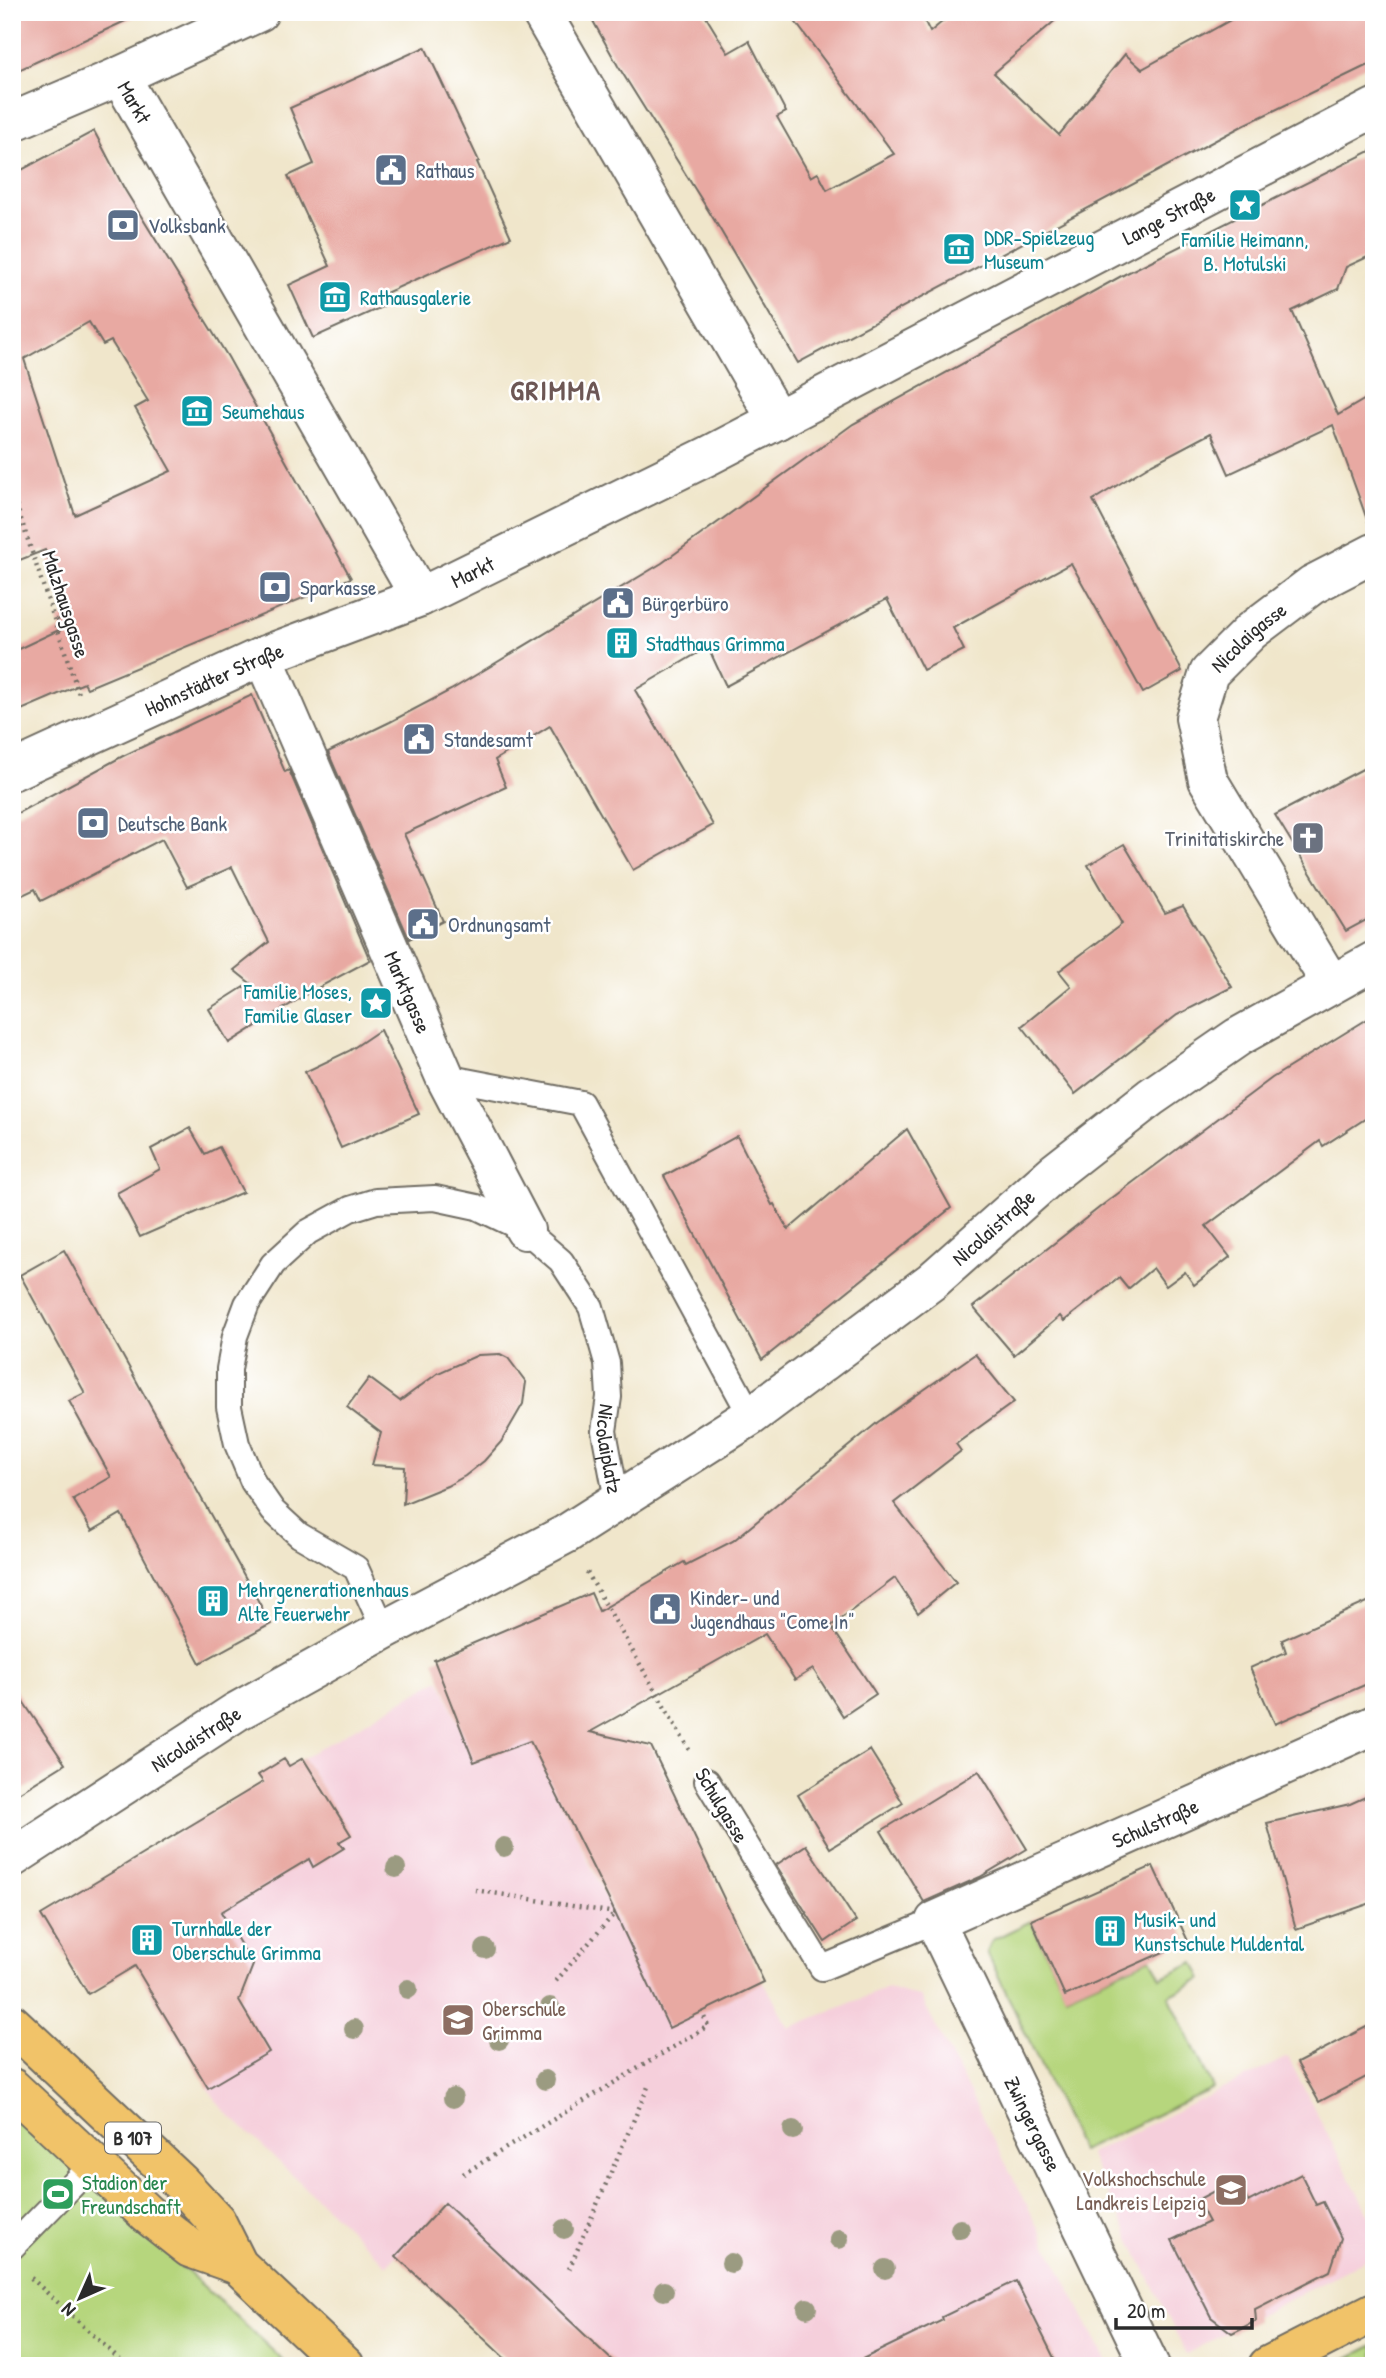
<svg xmlns="http://www.w3.org/2000/svg" width="1386" height="2378" font-family="'Patrick Hand',sans-serif">
<rect width="100%" height="100%" fill="#fff"/>
<filter id="ink" filterUnits="userSpaceOnUse"><feTurbulence type="fractalNoise" baseFrequency=".0143" numOctaves="2"/><feDisplacementMap in="SourceGraphic" scale="14" xChannelSelector="R" yChannelSelector="G"/><feConvolveMatrix kernelMatrix="1 2 1 2 8 2 1 2 1" color-interpolation-filters="sRGB"/></filter>
<filter id="wash" filterUnits="userSpaceOnUse"><feTurbulence type="fractalNoise" baseFrequency=".00686" numOctaves="4" result="noise"/><feDisplacementMap in="SourceGraphic" scale="28" xChannelSelector="R" yChannelSelector="G"/><feGaussianBlur stdDeviation="1.57" result="paint"/><feColorMatrix in="noise" values="0 0 0 0 0 0 0 0 0 0 0 0 0 0 0 0 0 1.4 0 .05"/><feComposite in="paint" operator="in"/></filter>
<g filter="url(#wash)">
<rect width="100%" height="100%" fill="#f0e6cb"/>
<g fill="#f5cfdb">
<path d="M 440,1679 L 474,1761 L 529,1738 L 669,2028 L 764,1982 L 789,2028 L 887,1988 L 921,1997 L 1109,2366 L 1058,2366 L 1016,2281 L 849,2366 L 618,2366 L 446,2203 L 387,2265 L 220,2106 L 208,2088 L 269,2051 L 239,2001 L 253,1965 L 221,1912 L 309,1859 L 314,1866 L 343,1849 L 339,1842 L 351,1835 L 303,1758 Z"/>
<path d="M 1288,2057 L 1374,2225 L 1374,2255 L 1186,2354 L 1089,2154 Z"/>
</g>
<g fill="#b6d67d" stroke="#708054" stroke-width="2">
<path d="M 1031,1921 L 1066,1996 L 1151,1958 L 1161,1978 L 1194,1962 L 1202,1979 L 1169,1996 L 1213,2088 L 1081,2151 L 987,1952 L 992,1940 Z"/>
<path d="M 12,2108 L 289,2366 L 12,2366 Z"/>
<path d="M 1374,2345 L 1374,2366 L 1333,2366 Z"/>
</g>
<g id="blocks">
<g fill="#e8a9a2" fill-rule="evenodd">
<path d="M 12,12 L 145,12 L 12,73 Z"/>
<path d="M 588,12 L 703,12 L 728,53 L 749,41 L 786,112 L 777,117 L 811,177 L 818,173 L 827,190 L 894,154 L 788,12 L 920,12 L 930,32 L 954,12 L 1065,12 L 994,73 L 1059,135 L 1125,54 L 1142,69 L 1245,12 L 1374,12 L 1374,62 L 1244,125 L 798,363 L 718,226 L 618,66 Z"/>
<path d="M 425,47 L 479,161 L 477,162 L 511,237 L 379,296 L 384,306 L 313,338 L 289,285 L 330,266 L 288,176 L 314,164 L 290,108 Z"/>
<path d="M 94,131 L 125,190 L 228,357 L 351,578 L 87,688 L 84,683 L 12,714 L 12,652 L 61,629 L 57,620 L 70,613 L 45,550 L 12,563 L 12,175 ZM 89,322 L 103,345 L 111,341 L 148,401 L 135,408 L 171,471 L 75,515 L 24,359 Z"/>
<path d="M 1374,149 L 1374,254 L 1346,267 L 1338,289 L 1292,311 L 1338,415 L 1374,394 L 1374,524 L 1369,525 L 1333,425 L 1229,474 L 1211,433 L 1152,464 L 1093,500 L 1182,671 L 1143,693 L 1071,563 L 953,628 L 964,650 L 923,670 L 887,599 L 726,686 L 708,647 L 635,690 L 713,825 L 633,870 L 550,726 L 495,760 L 506,787 L 404,834 L 443,921 L 409,939 L 328,752 L 390,722 L 451,690 L 662,563 L 853,424 L 1125,274 Z"/>
<path d="M 252,695 L 285,772 L 289,770 L 370,960 L 310,992 L 229,1043 L 209,1009 L 250,983 L 234,970 L 269,942 L 232,867 L 187,887 L 162,839 L 41,901 L 35,889 L 12,900 L 12,816 L 123,756 Z"/>
<path d="M 1374,763 L 1374,916 L 1346,931 L 1275,815 Z"/>
<path d="M 1124,844 L 1165,913 L 1183,906 L 1232,987 L 1177,1015 L 1075,1094 L 1022,1026 L 1071,986 L 1059,971 L 1122,924 L 1088,865 Z"/>
<path d="M 1374,1015 L 1374,1113 L 1323,1146 L 1320,1141 L 1206,1226 L 1230,1257 L 1194,1285 L 1185,1272 L 1166,1286 L 1153,1268 L 1128,1289 L 1119,1278 L 1064,1321 L 1060,1316 L 1014,1355 L 973,1307 L 1104,1204 L 1272,1078 Z"/>
<path d="M 380,1030 L 419,1114 L 341,1148 L 305,1072 L 349,1051 Z"/>
<path d="M 190,1128 L 205,1154 L 219,1147 L 243,1192 L 140,1237 L 117,1193 L 160,1169 L 151,1149 Z"/>
<path d="M 907,1129 L 951,1208 L 762,1360 L 664,1176 L 737,1136 L 772,1205 L 774,1204 L 788,1230 Z"/>
<path d="M 64,1250 L 271,1624 L 200,1663 L 121,1514 L 92,1531 L 73,1499 L 111,1477 L 69,1401 L 85,1393 L 20,1275 Z"/>
<path d="M 500,1354 L 508,1358 L 526,1382 L 523,1404 L 501,1442 L 484,1461 L 465,1476 L 447,1486 L 403,1504 L 405,1467 L 372,1465 L 381,1433 L 347,1407 L 369,1378 L 400,1401 L 438,1373 L 478,1355 Z"/>
<path d="M 975,1354 L 1014,1402 L 956,1444 L 961,1451 L 894,1503 L 956,1582 L 918,1613 L 895,1578 L 831,1626 L 876,1694 L 843,1716 L 813,1669 L 795,1680 L 765,1634 L 590,1732 L 651,1746 L 764,1982 L 669,2028 L 608,1898 L 530,1741 L 474,1762 L 434,1660 L 591,1593 L 599,1611 L 684,1562 L 686,1565 L 733,1541 L 878,1422 Z"/>
<path d="M 1374,1599 L 1374,1681 L 1275,1724 L 1250,1668 L 1286,1652 L 1282,1640 Z"/>
<path d="M 12,1685 L 65,1764 L 12,1797 Z"/>
<path d="M 870,1750 L 903,1803 L 830,1848 L 798,1795 Z"/>
<path d="M 303,1758 L 351,1835 L 339,1842 L 344,1848 L 313,1867 L 309,1859 L 221,1912 L 253,1965 L 239,2001 L 269,2052 L 208,2088 L 135,1966 L 88,1994 L 41,1915 L 263,1782 L 258,1775 L 284,1759 L 289,1766 Z"/>
<path d="M 979,1771 L 1027,1849 L 980,1877 L 924,1902 L 881,1831 Z"/>
<path d="M 1374,1793 L 1374,1902 L 1296,1929 L 1267,1823 L 1350,1804 Z"/>
<path d="M 806,1845 L 856,1921 L 825,1942 L 776,1865 Z"/>
<path d="M 1153,1866 L 1188,1941 L 1065,1996 L 1031,1920 Z"/>
<path d="M 1374,2023 L 1374,2073 L 1319,2102 L 1297,2063 Z"/>
<path d="M 1301,2174 L 1316,2205 L 1323,2202 L 1341,2238 L 1330,2271 L 1255,2309 L 1256,2321 L 1232,2333 L 1211,2317 L 1172,2240 L 1209,2222 L 1197,2200 L 1237,2179 L 1248,2202 Z"/>
<path d="M 445,2203 L 618,2366 L 513,2366 L 396,2256 Z"/>
<path d="M 1016,2281 L 1058,2366 L 848,2366 L 943,2320 L 942,2317 Z"/>
</g>
</g>
</g>
<g filter="url(#ink)">
<use href="#blocks" fill-opacity="0" stroke="#706c63" stroke-width="2"/>
<g fill="none" stroke-linecap="round" stroke-linejoin="round">
<defs>
<g id="service">
<path d="M 445,1077 L 581,1103 L 751,1416"/>
<path id="s1" d="M 384,1630 L 356,1568 L 299,1535 L 273,1511 L 253,1482 L 237,1444 L 229,1407 L 229,1369 L 235,1336 L 247,1304 L 273,1264 L 308,1232 L 350,1209 L 376,1201 L 435,1198 L 477,1207 L 525,1230 L 561,1261 L 591,1307 L 607,1363 L 609,1397 L 604,1431 L 617,1500"/>
<path d="M 707,1781 L 822,1968 L 935,1921"/>
<path d="M 12,2247 L 93,2164"/>
</g>
<g id="minor">
<path d="M 541,12 L 777,420"/>
<path id="s2" d="M 120,76 L 420,597"/>
<path d="M 12,122 L 120,76 L 259,12"/>
<path id="s3" d="M 263,656 L 445,1077 L 525,1230"/>
<path id="s4" d="M 12,771 L 263,656 L 420,597 L 441,587 L 710,455 L 1374,108"/>
<path id="s5" d="M 1331,984 L 1208,780 L 1195,718 L 1209,673 L 1251,631 L 1312,585 L 1374,553"/>
<path id="s6" d="M 12,1858 L 236,1712 L 384,1630 L 566,1534 L 751,1416 L 932,1281 L 1055,1172 L 1151,1097 L 1238,1037 L 1374,961"/>
<path id="s7" d="M 1150,2366 L 935,1921 L 1374,1725"/>
</g>
<g id="primary">
<path d="M 12,2024 L 180,2182 L 216,2221 L 238,2265 L 345,2366"/>
<path d="M 12,2088 L 147,2214 L 190,2248 L 238,2265"/>
<path d="M 1268,2366 L 1374,2312"/>
</g>
</defs>
<use href="#service" stroke="#706c63" stroke-width="28"/>
<use href="#minor" stroke="#706c63" stroke-width="42"/>
<use href="#primary" stroke="#706c63" stroke-width="42"/>
<g stroke="#706c63" stroke-width="4.5" stroke-dasharray="2 5" stroke-linecap="butt">
<path d="M 12,492 L 79,694"/>
<path d="M 587,1572 L 691,1753"/>
<path d="M 475,1890 L 615,1913"/>
<path d="M 556,1981 L 614,1914"/>
<path d="M 463,2174 L 708,2026 L 702,2012"/>
<path d="M 569,2269 L 648,2087"/>
<path d="M 31,2278 L 127,2366"/>
</g>
<use href="#service" stroke="#fff" stroke-width="24"/>
<use href="#minor" stroke="#fff" stroke-width="38"/>
<use href="#primary" stroke="#f1c369" stroke-width="38"/>
</g>
<g fill="#9b9b81">
<circle cx="504" cy="1847" r="10"/>
<circle cx="396" cy="1868" r="10"/>
<circle cx="485" cy="1949" r="10"/>
<circle cx="408" cy="1989" r="10"/>
<circle cx="550" cy="2007" r="10"/>
<circle cx="354" cy="2029" r="10"/>
<circle cx="499" cy="2040" r="10"/>
<circle cx="545" cy="2080" r="10"/>
<circle cx="453" cy="2098" r="10"/>
<circle cx="793" cy="2130" r="10"/>
<circle cx="564" cy="2229" r="10"/>
<circle cx="960" cy="2229" r="10"/>
<circle cx="839" cy="2239" r="10"/>
<circle cx="731" cy="2263" r="10"/>
<circle cx="885" cy="2269" r="10"/>
<circle cx="664" cy="2291" r="10"/>
<circle cx="807" cy="2308" r="10"/>
</g>
</g>
<defs>
<symbol id="civic-square" viewBox="-11 -11 22 22"><rect x="-9" y="-9" width="18" height="18" rx="4" fill="#5c6f8a" stroke="#fff"/><path d="M-.6-6.5H3V-4.5H.6V-3L4-1V1h2V6H-6V1h2V-1L-.6-3ZM-1.2 2.5V6h2.4V2.5Z" fill="#fff"/></symbol>
<symbol id="sight-square" viewBox="-11 -11 22 22"><rect x="-9" y="-9" width="18" height="18" rx="4" fill="#0f9aa8" stroke="#fff"/><path d="M0-6L1.8-2.2L6-1.7L2.9 1.2L3.7 5.4L0 3.3L-3.7 5.4L-2.9 1.2L-6-1.7L-1.8-2.2Z" fill="#fff"/></symbol>
<symbol id="bank-square" viewBox="-11 -11 22 22"><rect x="-9" y="-9" width="18" height="18" rx="4" fill="#5c6f8a" stroke="#fff"/><path d="M-6-4H6V4H-6ZM0-2.3a2.3 2.3 0 1 0 0 4.6a2.3 2.3 0 1 0 0-4.6Z" fill="#fff"/></symbol>
<symbol id="museum-square" viewBox="-11 -11 22 22"><rect x="-9" y="-9" width="18" height="18" rx="4" fill="#0f9aa8" stroke="#fff"/><path d="M0-6L6-3V-2H-6V-3ZM-5-1h2V3h-2ZM-1-1h2V3h-2ZM3-1h2V3H3ZM-6 4H6V6H-6Z" fill="#fff"/></symbol>
<symbol id="building-square" viewBox="-11 -11 22 22"><rect x="-9" y="-9" width="18" height="18" rx="4" fill="#0f9aa8" stroke="#fff"/><path d="M-4-6H4V6H1V3H-1V6H-4ZM-2.5-4.3h1.7v1.8h-1.7ZM.8-4.3h1.7v1.8H.8ZM-2.5-1h1.7V.8h-1.7ZM.8-1h1.7V.8H.8Z" fill="#fff"/></symbol>
<symbol id="church-square" viewBox="-11 -11 22 22"><rect x="-9" y="-9" width="18" height="18" rx="4" fill="#6b7280" stroke="#fff"/><path d="M-1.2-6h2.4v3.5h3.3v2.4h-3.3V6h-2.4V-.1h-3.3v-2.4h3.3Z" fill="#fff"/></symbol>
<symbol id="school-square" viewBox="-11 -11 22 22"><rect x="-9" y="-9" width="18" height="18" rx="4" fill="#8d6e63" stroke="#fff"/><path d="M0-5L7-2L0 1L-7-2ZM-4 1L0 2.5L4 1V4Q0 6-4 4Z" fill="#fff"/></symbol>
<symbol id="university-square" viewBox="-11 -11 22 22"><rect x="-9" y="-9" width="18" height="18" rx="4" fill="#8d6e63" stroke="#fff"/><path d="M0-5L7-2L0 1L-7-2ZM-4 1L0 2.5L4 1V4Q0 6-4 4Z" fill="#fff"/></symbol>
<symbol id="stadium-square" viewBox="-11 -11 22 22"><rect x="-9" y="-9" width="18" height="18" rx="4" fill="#2e9e5b" stroke="#fff"/><path d="M0-5a6.5 5 0 1 0 0 10a6.5 5 0 1 0 0-10ZM-3.5-1.8h7v3.6h-7Z" fill="#fff"/></symbol>
</defs>
<g fill-rule="evenodd">
<use href="#civic-square" x="372" y="151" width="38" height="38"/>
<use href="#sight-square" x="1226" y="186" width="38" height="38"/>
<use href="#bank-square" x="104" y="206" width="38" height="38"/>
<use href="#museum-square" x="940" y="230" width="38" height="38"/>
<use href="#museum-square" x="316" y="278" width="38" height="38"/>
<use href="#museum-square" x="178" y="392" width="38" height="38"/>
<use href="#bank-square" x="256" y="568" width="38" height="38"/>
<use href="#civic-square" x="599" y="584" width="38" height="38"/>
<use href="#building-square" x="603" y="624" width="38" height="38"/>
<use href="#civic-square" x="400" y="720" width="38" height="38"/>
<use href="#bank-square" x="74" y="804" width="38" height="38"/>
<use href="#church-square" x="1289" y="819" width="38" height="38"/>
<use href="#civic-square" x="404" y="905" width="38" height="38"/>
<use href="#sight-square" x="357" y="984" width="38" height="38"/>
<use href="#building-square" x="194" y="1582" width="38" height="38"/>
<use href="#civic-square" x="646" y="1590" width="38" height="38"/>
<use href="#building-square" x="1091" y="1912" width="38" height="38"/>
<use href="#building-square" x="128" y="1921" width="38" height="38"/>
<use href="#school-square" x="439" y="2001" width="38" height="38"/>
<use href="#university-square" x="1212" y="2171" width="38" height="38"/>
<use href="#stadium-square" x="39" y="2175" width="38" height="38"/>
</g>
<g text-anchor="middle" dominant-baseline="central" stroke-width="5" stroke-linejoin="round" paint-order="stroke">
<rect fill="#fff" stroke="#6b6b6b" stroke-width="2" x="105" y="2122.5" width="56" height="31" rx="5"/>
<g font-size="19" font-weight="bold" fill="#2b2b2b">
<text x="133" y="2138">B 107</text>
</g>
<g font-size="21" fill="#2b2b2b" stroke="#fff">
<text stroke="none"><textPath href="#s2" startOffset="30">Markt</textPath></text>
<text stroke="none"><textPath href="#s4" startOffset="1284">Lange Straße</textPath></text>
<text stroke="none"><textPath href="#s4" startOffset="502">Markt</textPath></text>
<text transform="translate(66 604) rotate(72)">Malzhausgasse</text>
<text stroke="none"><textPath href="#s5" startOffset="402">Nicolaigasse</textPath></text>
<text stroke="none"><textPath href="#s4" startOffset="222">Hohnstädter Straße</textPath></text>
<text stroke="none"><textPath href="#s3" startOffset="366">Marktgasse</textPath></text>
<text stroke="none"><textPath href="#s6" startOffset="1169">Nicolaistraße</textPath></text>
<text stroke="none"><textPath href="#s1" startOffset="962">Nicolaiplatz</textPath></text>
<text stroke="none"><textPath href="#s6" startOffset="219">Nicolaistraße</textPath></text>
<text transform="translate(722 1805) rotate(59)">Schulgasse</text>
<text stroke="none"><textPath href="#s7" startOffset="735">Schulstraße</textPath></text>
<text transform="translate(1033 2124) rotate(64)">Zwingergasse</text>
</g>
<g font-size="21" fill="#4e5e75" stroke="#fff" text-anchor="start">
<text x="416" y="170">Rathaus</text>
<text x="148" y="225">Volksbank</text>
<text x="300" y="587">Sparkasse</text>
<text x="642" y="603">Bürgerbüro</text>
<text x="444" y="739">Standesamt</text>
<text x="118" y="823">Deutsche Bank</text>
<text x="448" y="924">Ordnungsamt</text>
<text x="690" y="1597">Kinder- und<tspan x="690" dy="24">Jugendhaus "Come In"</tspan></text>
</g>
<g font-size="21" fill="#0d838f" stroke="#fff" text-anchor="start">
<text x="984" y="237">DDR-Spielzeug<tspan x="984" dy="24">Museum</tspan></text>
<text x="1245" y="239" text-anchor="middle">Familie Heimann,<tspan x="1245" dy="24">B. Motulski</tspan></text>
<text x="360" y="297">Rathausgalerie</text>
<text x="222" y="411">Seumehaus</text>
<text x="646" y="643">Stadthaus Grimma</text>
<text x="352" y="991" text-anchor="end">Familie Moses,<tspan x="352" dy="24">Familie Glaser</tspan></text>
<text x="238" y="1589">Mehrgenerationenhaus<tspan x="238" dy="24">Alte Feuerwehr</tspan></text>
<text x="1134" y="1919">Musik- und<tspan x="1134" dy="24">Kunstschule Muldental</tspan></text>
<text x="172" y="1928">Turnhalle der<tspan x="172" dy="24">Oberschule Grimma</tspan></text>
</g>
<g font-size="21" fill="#5b616d" stroke="#fff" text-anchor="end">
<text x="1284" y="838">Trinitatiskirche</text>
</g>
<g font-size="21" fill="#785e54" stroke="#fff" text-anchor="start">
<text x="482" y="2008">Oberschule<tspan x="482" dy="24">Grimma</tspan></text>
<text x="1206" y="2178" text-anchor="end">Volkshochschule<tspan x="1206" dy="24">Landkreis Leipzig</tspan></text>
</g>
<g font-size="21" fill="#27864d" stroke="#fff" text-anchor="start">
<text x="82" y="2182">Stadion der<tspan x="82" dy="24">Freundschaft</tspan></text>
</g>
<g font-size="28" font-weight="bold" letter-spacing="2" fill="#6d5755" stroke="#fff">
<text x="556" y="390">GRIMMA</text>
</g>
</g>
<rect width="1386" height="2378" fill="none" stroke="#fff" stroke-width="42"/>
<g transform="translate(80 2298) rotate(225)" stroke="#ffffff" stroke-width="5" paint-order="stroke">
<path d="M0-5L12 26L0 18L-12 26Z" fill="#2b2b2b"/>
<text y="-10" font-size="19" font-weight="bold" text-anchor="middle" fill="#2b2b2b">N</text>
</g>
<path d="M1116 2318v10h136v-10" fill="none" stroke="#2b2b2b" stroke-width="3.5"/>
<text x="1127" y="2318" font-size="21" fill="#2b2b2b" stroke="#ffffff" stroke-width="5" paint-order="stroke">20 m</text>
</svg>
